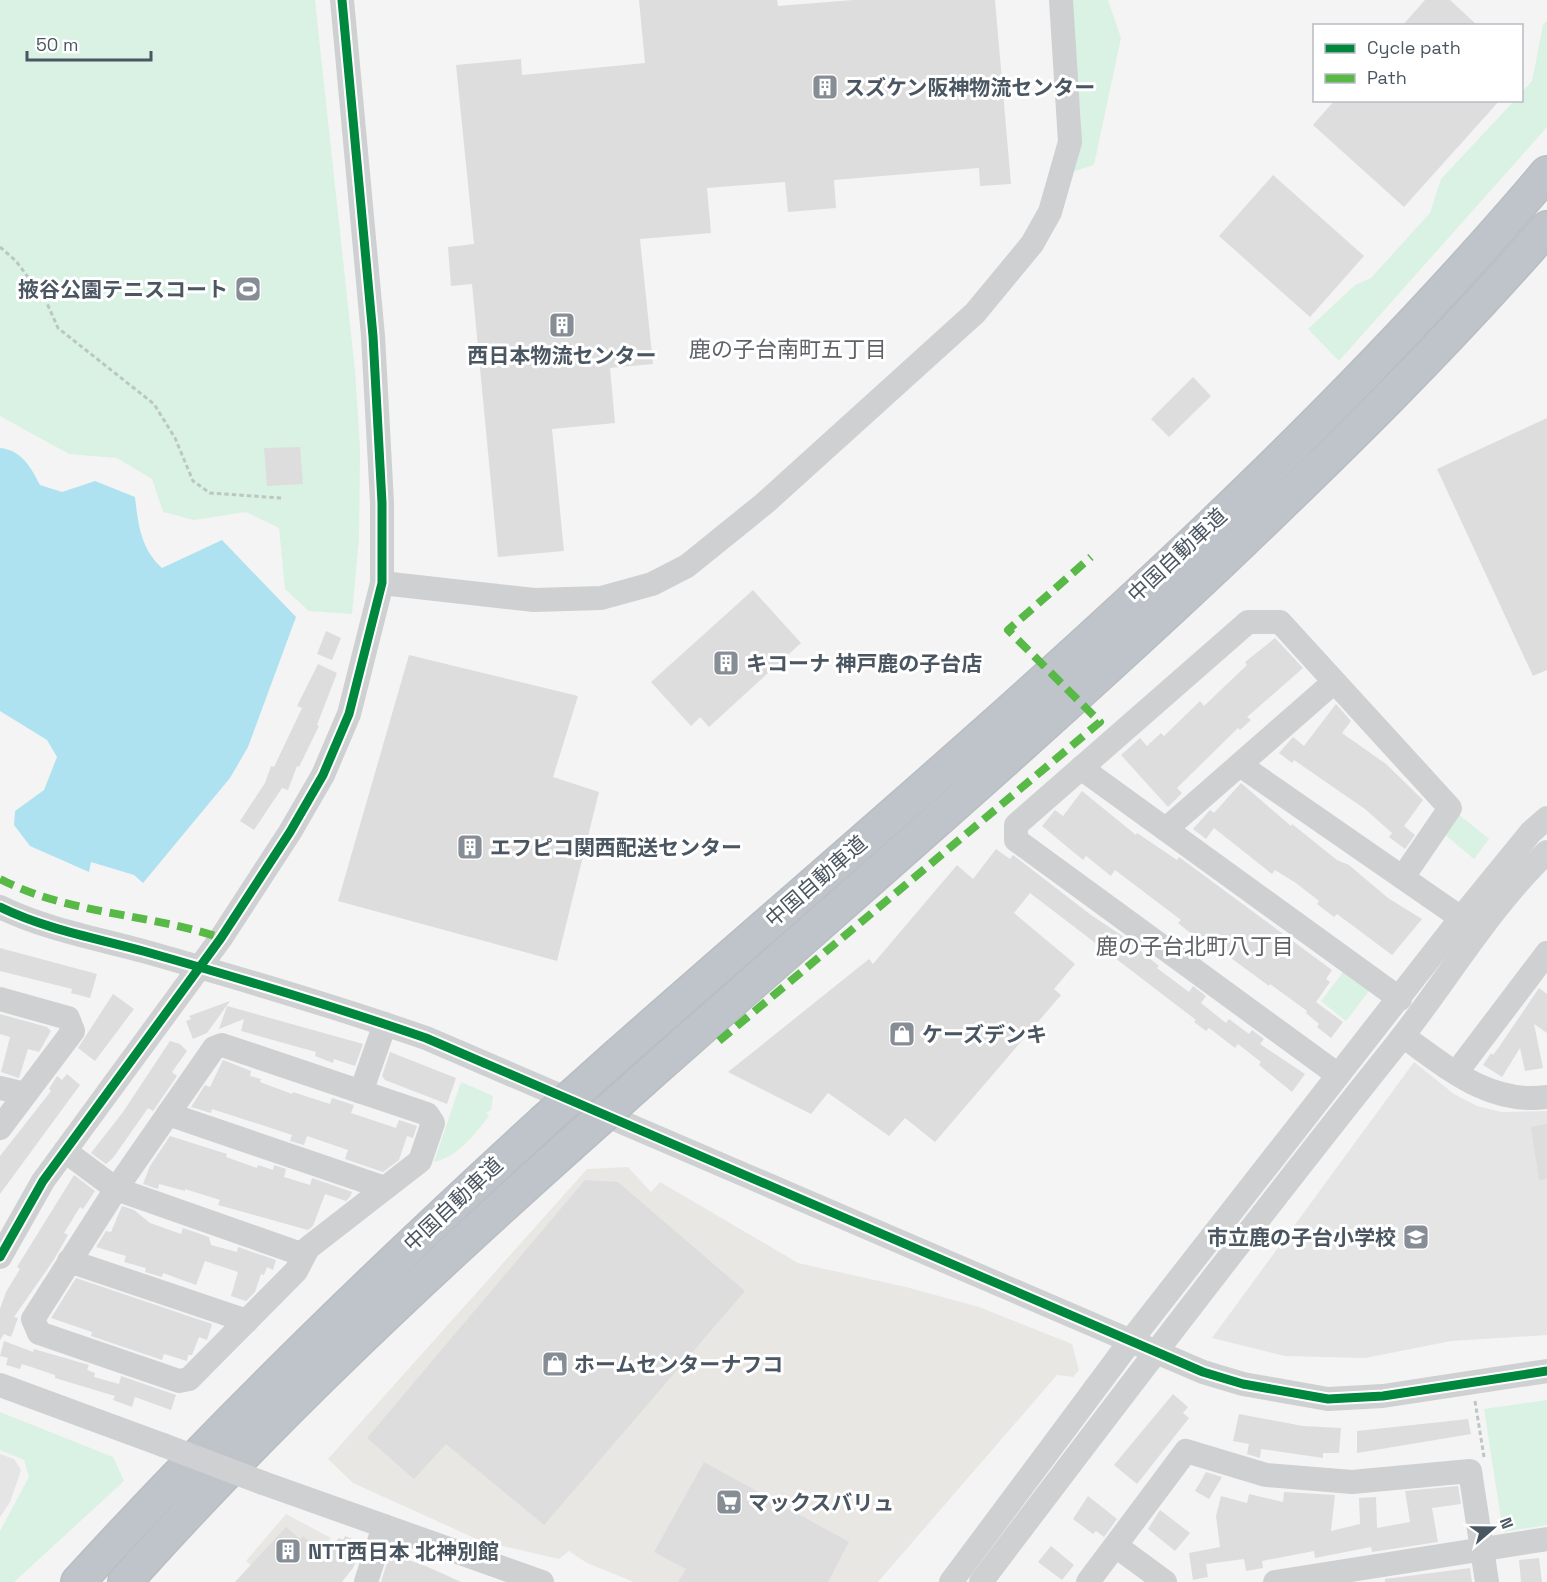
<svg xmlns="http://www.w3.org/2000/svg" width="1547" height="1582" font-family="'Space Grotesk','Noto Sans JP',sans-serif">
<rect width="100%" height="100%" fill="#f4f4f4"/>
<g fill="#e8e7e3">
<path d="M 628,1167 L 651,1192 L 660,1182 L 798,1263 L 906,1287 L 979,1307 L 1072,1344 L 1079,1370 L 1073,1377 L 1057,1375 L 878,1582 L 634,1582 L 587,1563 L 569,1551 L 559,1559 L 481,1541 L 353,1483 L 328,1459 L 587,1169 Z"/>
<path d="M 286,1514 L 331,1538 L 293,1582 L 271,1582 L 246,1561 Z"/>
</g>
<g fill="#e6e5e6">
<path d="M 1414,1062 L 1454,1094 L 1477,1106 L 1502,1112 L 1547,1111 L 1547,1335 L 1451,1341 L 1365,1358 L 1285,1356 L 1212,1338 Z"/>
<path d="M 0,1454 L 14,1459 L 21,1470 L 10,1502 L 0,1517 Z"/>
</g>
<g fill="#d9f2e3">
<path d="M 0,0 L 315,0 L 355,371 L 360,448 L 359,538 L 352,614 L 309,611 L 285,589 L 279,528 L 246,512 L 194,520 L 163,512 L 152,479 L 117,458 L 69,454 L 0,416 Z"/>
<path d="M 1070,0 L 1108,0 L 1121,38 L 1094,165 L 1072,172 L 1081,120 Z"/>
<path d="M 1547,21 L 1547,127 L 1339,361 L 1308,329 L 1355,285 L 1371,278 L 1430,213 L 1441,179 L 1514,101 L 1522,100 L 1522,92 L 1532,81 L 1543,25 Z"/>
<path d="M 1458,814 L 1489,839 L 1474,859 L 1443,833 Z"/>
<path d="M 1344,971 L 1369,991 L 1346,1021 L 1321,1001 Z"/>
<path d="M 461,1082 L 493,1096 L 491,1110 L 486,1113 L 489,1116 C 475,1134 458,1157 434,1162 Z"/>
<path d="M 1547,1400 L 1547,1525 L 1503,1532 L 1484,1409 Z"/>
<path d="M 0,1412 L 113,1457 L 124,1481 L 14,1582 L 0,1582 L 0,1531 L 29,1477 L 24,1460 L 0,1450 Z"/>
</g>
<path fill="#aee2f0" d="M 0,448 C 21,450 31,467 40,485 L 62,492 L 95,481 L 135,497 C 138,524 141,549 162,568 L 222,540 L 296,617 L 248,747 L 230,778 L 143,883 L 134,875 L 91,862 L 89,872 L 30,846 L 14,825 L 15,811 L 44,790 L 57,757 L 47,740 L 0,711 Z"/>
<g fill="#ddddde">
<path d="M 639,0 L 777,0 L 778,6 L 853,0 L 995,0 L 1011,184 L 980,186 L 979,168 L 834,180 L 836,208 L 788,212 L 785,182 L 707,188 L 711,233 L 640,239 L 653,364 L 610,368 L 615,423 L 552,429 L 564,551 L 498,557 L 472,284 L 451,286 L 448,247 L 474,244 L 456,65 L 521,59 L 522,75 L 645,63 Z"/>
<path d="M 1425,0 L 1450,0 L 1478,26 L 1402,26 Z"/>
<path d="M 1335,100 L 1500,100 L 1404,207 L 1313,125 Z"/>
<path d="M 1273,175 L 1364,256 L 1310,317 L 1219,236 Z"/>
<path d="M 1193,377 L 1211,396 L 1169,437 L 1151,419 Z"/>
<path d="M 1547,418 L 1547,670 L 1533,676 L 1437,469 Z"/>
<path d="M 300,447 L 303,484 L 267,486 L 264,448 Z"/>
<path d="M 753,590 L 801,643 L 709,727 L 700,717 L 691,726 L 651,682 Z"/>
<path d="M 326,631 L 341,638 L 332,660 L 317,654 Z"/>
<path d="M 1275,638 L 1303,668 L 1247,717 L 1251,720 L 1240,730 L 1238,728 L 1177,788 L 1182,793 L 1168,807 L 1121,755 L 1140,738 L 1147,746 L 1161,733 L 1164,736 L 1200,701 L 1204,706 L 1247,665 L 1245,662 Z"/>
<path d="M 409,655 L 578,696 L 553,777 L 599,792 L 557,961 L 338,901 Z"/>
<path d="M 318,664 L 337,673 L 317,725 L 319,726 L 299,767 L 297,766 L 288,790 L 282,788 L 254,830 L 240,821 L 265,783 L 271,766 L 274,767 L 302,708 L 297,706 Z"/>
<path d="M 1336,704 L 1351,721 L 1342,733 L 1386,764 L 1423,800 L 1404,826 L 1415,835 L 1405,849 L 1389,837 L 1392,833 L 1365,809 L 1294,760 L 1292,763 L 1279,753 L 1293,737 L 1304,746 Z"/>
<path d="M 1241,783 L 1291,826 L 1292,824 L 1337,860 L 1349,865 L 1388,898 L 1422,919 L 1392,955 L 1337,914 L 1334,917 L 1317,904 L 1319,901 L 1296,883 L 1275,870 L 1272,874 L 1214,828 L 1206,839 L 1193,829 L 1210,810 L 1214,813 Z"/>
<path d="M 1082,791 L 1136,835 L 1137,833 L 1177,860 L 1179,857 L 1332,970 L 1326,979 L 1330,982 L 1316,1002 L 1343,1022 L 1331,1038 L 1317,1027 L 1319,1024 L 1306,1013 L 1307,1011 L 1270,984 L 1269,986 L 1197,933 L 1194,936 L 1178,923 L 1181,920 L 1115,870 L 1111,876 L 1086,856 L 1083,860 L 1042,826 L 1055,810 L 1063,816 Z"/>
<path d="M 996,849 L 1010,859 L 1013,855 L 1091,915 L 1121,935 L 1159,966 L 1157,968 L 1189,992 L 1193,986 L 1206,996 L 1201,1003 L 1226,1023 L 1229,1019 L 1249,1034 L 1252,1030 L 1264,1039 L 1260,1044 L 1305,1074 L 1292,1092 L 1259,1065 L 1261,1062 L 1238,1044 L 1235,1048 L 1209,1028 L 1206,1031 L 1194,1022 L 1196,1020 L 1030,893 L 1014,913 L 1075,964 L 1054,989 L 1061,995 L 935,1142 L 905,1118 L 889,1136 L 828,1093 L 811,1114 L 728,1072 L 869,959 L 873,964 L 957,865 L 973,879 Z"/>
<path d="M 0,948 L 97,974 L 90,998 L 71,993 L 72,989 L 0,971 Z"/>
<path d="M 1539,988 L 1547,994 L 1547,1033 L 1534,1024 L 1543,1068 L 1525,1071 L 1520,1048 L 1502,1077 L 1483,1065 L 1491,1053 L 1493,1055 L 1499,1047 Z"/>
<path d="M 113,994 L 134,1009 L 95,1061 L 78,1048 Z"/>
<path d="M 230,1001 L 207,1033 L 193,1039 L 186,1021 L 191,1019 L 189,1016 Z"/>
<path d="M 227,1006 L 363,1044 L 355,1066 L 334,1059 L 333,1063 L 315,1056 L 316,1052 L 241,1031 L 244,1019 L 219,1029 Z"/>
<path d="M 0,1014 L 47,1027 L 51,1031 L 39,1052 L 28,1049 L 19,1078 L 1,1072 L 10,1037 L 0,1034 Z"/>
<path d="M 170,1041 L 180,1044 L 187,1051 L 172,1072 L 177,1076 L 153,1111 L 148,1108 L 113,1158 L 106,1164 L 91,1153 L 123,1112 Z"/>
<path d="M 390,1052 L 456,1078 L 447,1104 L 385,1080 L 382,1076 Z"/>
<path d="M 223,1060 L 251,1071 L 250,1076 L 261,1079 L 260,1082 L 292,1094 L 293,1092 L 330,1104 L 332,1098 L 354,1105 L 351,1113 L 396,1128 L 399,1120 L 417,1126 L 413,1138 L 407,1136 L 399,1160 L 383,1172 L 345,1159 L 348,1150 L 307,1136 L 304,1145 L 290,1141 L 292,1135 L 274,1129 L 212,1109 L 211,1113 L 191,1107 L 205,1085 L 210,1087 Z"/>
<path d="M 67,1074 L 80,1085 L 0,1194 L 0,1156 L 51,1091 L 49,1089 L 57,1076 L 62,1080 Z"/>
<path d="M 1547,1124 L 1547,1179 L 1539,1180 L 1531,1127 Z"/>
<path d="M 170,1136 L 227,1154 L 226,1157 L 257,1168 L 258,1165 L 273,1170 L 274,1165 L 286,1169 L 284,1177 L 310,1185 L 312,1178 L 352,1192 L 350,1197 L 346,1201 L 325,1194 L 313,1226 L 308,1230 L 218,1205 L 220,1200 L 185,1189 L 185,1191 L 159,1184 L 158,1189 L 143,1184 L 150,1166 Z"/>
<path d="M 74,1175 L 95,1191 L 83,1209 L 80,1207 L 64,1233 L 68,1235 L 53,1261 L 14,1317 L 18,1318 L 11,1337 L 4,1334 L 0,1340 L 0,1309 L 6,1292 L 20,1269 L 17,1267 Z"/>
<path d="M 585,1180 L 618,1182 L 745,1291 L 544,1525 L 446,1444 L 414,1479 L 367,1438 Z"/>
<path d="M 122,1206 L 134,1210 L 150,1223 L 181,1234 L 183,1228 L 209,1237 L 211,1245 L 237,1252 L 238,1247 L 276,1260 L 273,1270 L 267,1267 L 264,1275 L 261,1274 L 255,1292 L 246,1301 L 231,1296 L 238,1272 L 205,1261 L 196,1285 L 163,1273 L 162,1277 L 145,1272 L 146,1268 L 124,1262 L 126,1256 L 96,1247 L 106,1231 L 111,1232 Z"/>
<path d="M 76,1278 L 212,1324 L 207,1340 L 199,1337 L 192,1355 L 188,1355 L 187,1361 L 164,1354 L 162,1360 L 91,1336 L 92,1332 L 51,1318 Z"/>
<path d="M 4,1341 L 33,1352 L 34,1349 L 89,1365 L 87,1370 L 95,1373 L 94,1377 L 119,1384 L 121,1376 L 176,1395 L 171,1410 L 135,1397 L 132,1407 L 113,1400 L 115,1396 L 55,1378 L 55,1375 L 22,1364 L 20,1369 L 6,1365 L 8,1358 L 0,1356 Z"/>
<path d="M 1173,1394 L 1188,1407 L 1183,1413 L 1189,1418 L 1137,1484 L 1114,1465 Z"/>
<path d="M 1239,1414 L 1303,1426 L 1341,1428 L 1339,1453 L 1323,1453 L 1323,1458 L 1261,1449 L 1260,1458 L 1247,1454 L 1249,1444 L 1233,1441 Z"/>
<path d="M 1468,1419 L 1471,1434 L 1357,1453 L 1357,1431 Z"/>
<path d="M 704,1462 L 849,1542 L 828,1582 L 678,1582 L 686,1569 L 654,1552 Z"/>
<path d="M 1206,1472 L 1222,1477 L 1209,1499 L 1195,1491 Z"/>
<path d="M 1458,1486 L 1461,1504 L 1432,1508 L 1438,1542 L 1372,1552 L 1371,1547 L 1315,1558 L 1314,1551 L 1262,1561 L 1263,1568 L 1246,1571 L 1244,1559 L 1206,1564 L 1208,1577 L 1193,1580 L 1189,1553 L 1220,1547 L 1216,1516 L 1221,1496 L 1247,1503 L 1249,1494 L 1283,1502 L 1284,1492 L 1335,1495 L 1331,1531 L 1360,1524 L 1359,1498 L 1376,1497 L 1377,1528 L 1410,1522 L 1405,1491 Z"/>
<path d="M 1088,1496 L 1117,1519 L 1104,1537 L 1096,1531 L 1093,1534 L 1073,1519 Z"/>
<path d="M 1160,1510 L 1190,1533 L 1175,1551 L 1148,1529 Z"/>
<path d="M 286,1527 L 300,1539 L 303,1536 L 325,1554 L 339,1538 L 343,1540 L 345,1536 L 363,1543 L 353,1568 L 342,1582 L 235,1582 Z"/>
<path d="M 1051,1546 L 1074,1565 L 1062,1580 L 1038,1562 Z"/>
<path d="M 390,1553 L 428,1567 L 461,1582 L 381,1582 Z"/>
<path d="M 1539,1558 L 1542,1582 L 1521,1582 L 1519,1560 Z"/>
<path d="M 1470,1568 L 1472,1582 L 1385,1582 L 1385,1579 Z"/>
</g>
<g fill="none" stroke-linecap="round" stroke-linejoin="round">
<defs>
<g id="highway">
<path d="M 619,1054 C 938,773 1271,499 1547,173"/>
<path d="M 644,1079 C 837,908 1032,740 1220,563 C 1333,455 1445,346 1547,228"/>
<path d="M 78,1582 C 225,1421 381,1270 542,1123"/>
<path d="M 125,1582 C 263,1427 414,1285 568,1147"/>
</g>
</defs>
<use href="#highway" stroke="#b9bec3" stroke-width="36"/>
<g stroke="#bcc7c4" stroke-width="3" stroke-dasharray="4.5 3" stroke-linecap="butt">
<path d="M 0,247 L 16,261 L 46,301 L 58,328 L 154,404 L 175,438 L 193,481 L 210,493 L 281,498"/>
<path d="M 1475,1401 L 1484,1457"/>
</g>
<g stroke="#ced0d2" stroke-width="24">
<path d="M 382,583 L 534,600 L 601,598 L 652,584 L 687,566 L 765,503 L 975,313 L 1032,244 L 1050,212 L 1070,142 L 1061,0"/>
<path d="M 1240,765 L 1461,918"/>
<path d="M 1081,768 L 1400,999"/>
<path d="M 1166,829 L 1334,682"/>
<path d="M 0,907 C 45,929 95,938 143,951 C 239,978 333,1006 426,1038 L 1203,1372 L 1243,1384 L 1328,1399 L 1383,1396 L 1547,1371"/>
<path d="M 0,999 L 68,1018 L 73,1031 L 0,1128"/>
<path d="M 1403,1036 C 1448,1068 1489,1105 1547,1097"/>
<path d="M 1456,1073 L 1547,953"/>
<path d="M 1338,1075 L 1016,840 L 1016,825 L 1248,622 L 1280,622 L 1450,808 L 1403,877"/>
<path d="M 0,1088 L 25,1094"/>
<path d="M 361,1092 L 385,1024"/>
<path d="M 168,1114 L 385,1188"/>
<path d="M 65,1151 L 116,1189 L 214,1048 L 222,1045 L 427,1114 L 433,1123 L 420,1161 L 308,1248 L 296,1271 L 189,1379 L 179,1381 L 39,1333 L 33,1319 L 116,1189 L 304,1255"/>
<path d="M 0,1257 L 43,1181 L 221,938 L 290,832 L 323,775 L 349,714 L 382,583 L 382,503 L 373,336 L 342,0"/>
<path d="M 69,1261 L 247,1321"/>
<path d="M 0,1385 L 163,1445"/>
<path d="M 263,1483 L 542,1582"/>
<path d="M 1116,1546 L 1165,1582"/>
<path d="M 366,1582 L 384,1526"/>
<path d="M 951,1582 L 1132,1339 L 1461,918 L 1531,832 L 1547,818"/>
<path d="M 981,1582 C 1117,1402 1254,1222 1395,1046 C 1446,982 1488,909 1547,852"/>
<path d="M 1088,1582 L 1186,1451 L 1266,1475 L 1352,1482 L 1470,1471 L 1487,1582"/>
<path d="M 1275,1582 L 1547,1539"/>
</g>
<use href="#highway" stroke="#bec4c9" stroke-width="33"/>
<defs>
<g id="highway-bridge">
<path d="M 542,1123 L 619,1054"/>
<path d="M 568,1147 L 644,1079"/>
</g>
</defs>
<use href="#highway-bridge" stroke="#b9bec3" stroke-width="36" stroke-linecap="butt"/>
<path stroke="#ced0d2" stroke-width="24" d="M 163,1445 L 263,1483"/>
<use href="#highway-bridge" stroke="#bec4c9" stroke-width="33"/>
<g stroke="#58b947" stroke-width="8" stroke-dasharray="15 8" stroke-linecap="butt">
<path d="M 0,879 C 70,915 148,913 221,938"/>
<path d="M 719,1041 L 1100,722 L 1008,630 L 1091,557"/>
</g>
<defs>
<g id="cycleway">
<path d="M 0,907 C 45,929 95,938 143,951 C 239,978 333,1006 426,1038 L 1203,1372 L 1243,1384 L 1328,1399 L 1383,1396 L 1547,1371"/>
<path d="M 0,1257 L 43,1181 L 221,938 L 290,832 L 323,775 L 349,714 L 382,583 L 382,503 L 373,336 L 342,0"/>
</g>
</defs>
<use href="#cycleway" stroke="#fff" stroke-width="13"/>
<use href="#cycleway" stroke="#00873e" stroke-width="9"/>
</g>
<defs>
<symbol id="building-square" viewBox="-11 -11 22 22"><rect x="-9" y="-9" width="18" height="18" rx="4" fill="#868d94" stroke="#fff"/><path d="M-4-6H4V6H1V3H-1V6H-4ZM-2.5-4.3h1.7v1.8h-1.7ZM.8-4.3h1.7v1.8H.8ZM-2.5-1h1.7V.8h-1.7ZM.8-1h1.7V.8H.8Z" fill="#fff"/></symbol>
<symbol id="stadium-square" viewBox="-11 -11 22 22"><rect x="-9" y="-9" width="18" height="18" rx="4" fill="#868d94" stroke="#fff"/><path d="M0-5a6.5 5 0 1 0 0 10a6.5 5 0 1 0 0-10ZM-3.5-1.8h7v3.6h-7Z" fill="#fff"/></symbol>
<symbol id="shop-square" viewBox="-11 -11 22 22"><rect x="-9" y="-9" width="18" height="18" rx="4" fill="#868d94" stroke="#fff"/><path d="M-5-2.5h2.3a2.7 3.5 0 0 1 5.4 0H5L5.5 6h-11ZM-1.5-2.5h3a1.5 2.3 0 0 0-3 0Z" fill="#fff"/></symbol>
<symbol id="school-square" viewBox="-11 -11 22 22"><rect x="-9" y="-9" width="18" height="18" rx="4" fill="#868d94" stroke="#fff"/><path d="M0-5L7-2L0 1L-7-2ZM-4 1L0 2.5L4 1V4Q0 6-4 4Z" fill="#fff"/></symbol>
<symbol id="supermarket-square" viewBox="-11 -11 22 22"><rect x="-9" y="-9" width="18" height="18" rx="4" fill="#868d94" stroke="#fff"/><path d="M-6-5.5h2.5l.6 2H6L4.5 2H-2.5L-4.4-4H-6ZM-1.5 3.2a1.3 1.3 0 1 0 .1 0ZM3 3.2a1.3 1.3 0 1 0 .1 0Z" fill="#fff"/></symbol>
</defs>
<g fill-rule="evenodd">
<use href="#building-square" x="810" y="72" width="30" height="30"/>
<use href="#stadium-square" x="233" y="274" width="30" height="30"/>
<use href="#building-square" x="547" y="310" width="30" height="30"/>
<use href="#building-square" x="711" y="648" width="30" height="30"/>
<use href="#building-square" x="455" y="832" width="30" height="30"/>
<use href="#shop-square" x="887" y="1019" width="30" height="30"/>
<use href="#school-square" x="1401" y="1222" width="30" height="30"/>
<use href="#shop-square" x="540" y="1349" width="30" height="30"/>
<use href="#supermarket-square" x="714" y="1487" width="30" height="30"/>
<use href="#building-square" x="273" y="1536" width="30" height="30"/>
</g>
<g text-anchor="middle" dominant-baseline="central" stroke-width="6" stroke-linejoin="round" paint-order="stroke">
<g font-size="21" font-weight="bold" fill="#4a5661" stroke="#fff" text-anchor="start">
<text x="844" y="87">スズケン阪神物流センター</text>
<text x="228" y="289" text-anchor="end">掖谷公園テニスコート</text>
<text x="562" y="355" text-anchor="middle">西日本物流センター</text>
<text x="746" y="663">キコーナ 神戸鹿の子台店</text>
<text x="490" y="847">エフピコ関西配送センター</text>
<text x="922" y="1034">ケーズデンキ</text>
<text x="1396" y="1237" text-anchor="end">市立鹿の子台小学校</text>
<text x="574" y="1364">ホームセンターナフコ</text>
<text x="748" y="1502">マックスバリュ</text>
<text x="308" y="1551">NTT西日本 北神別館</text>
</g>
<g font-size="21" fill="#4a5661" stroke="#fff">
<text transform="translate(1177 555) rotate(-43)">中国自動車道</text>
<text transform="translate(816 881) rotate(-41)">中国自動車道</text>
<text transform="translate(453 1204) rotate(-43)">中国自動車道</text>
</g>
<g font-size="22" fill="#5f6368" stroke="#fff">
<text x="788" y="349">鹿の子台南町五丁目</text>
<text x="1195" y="946">鹿の子台北町八丁目</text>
</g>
</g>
<rect x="1313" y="24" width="210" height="78" fill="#ffffff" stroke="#b7bbc0" stroke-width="1.5"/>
<rect x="1325" y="44" width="30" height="9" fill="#00873e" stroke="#b7bbc0" stroke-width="1.5"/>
<text x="1367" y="54" font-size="18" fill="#4a5661">Cycle path</text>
<rect x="1325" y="74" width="30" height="9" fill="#58b947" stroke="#b7bbc0" stroke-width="1.5"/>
<text x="1367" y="84" font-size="18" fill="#4a5661">Path</text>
<g transform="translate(1493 1528) rotate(70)" stroke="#ffffff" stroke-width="4.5" paint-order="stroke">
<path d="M0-4.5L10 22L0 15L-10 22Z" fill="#4a5661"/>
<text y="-9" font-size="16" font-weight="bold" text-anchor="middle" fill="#4a5661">N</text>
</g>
<path d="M27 51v9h124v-9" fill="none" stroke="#4a5661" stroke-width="3"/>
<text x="36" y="51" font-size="18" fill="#4a5661" stroke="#ffffff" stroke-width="4.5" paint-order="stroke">50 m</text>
</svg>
